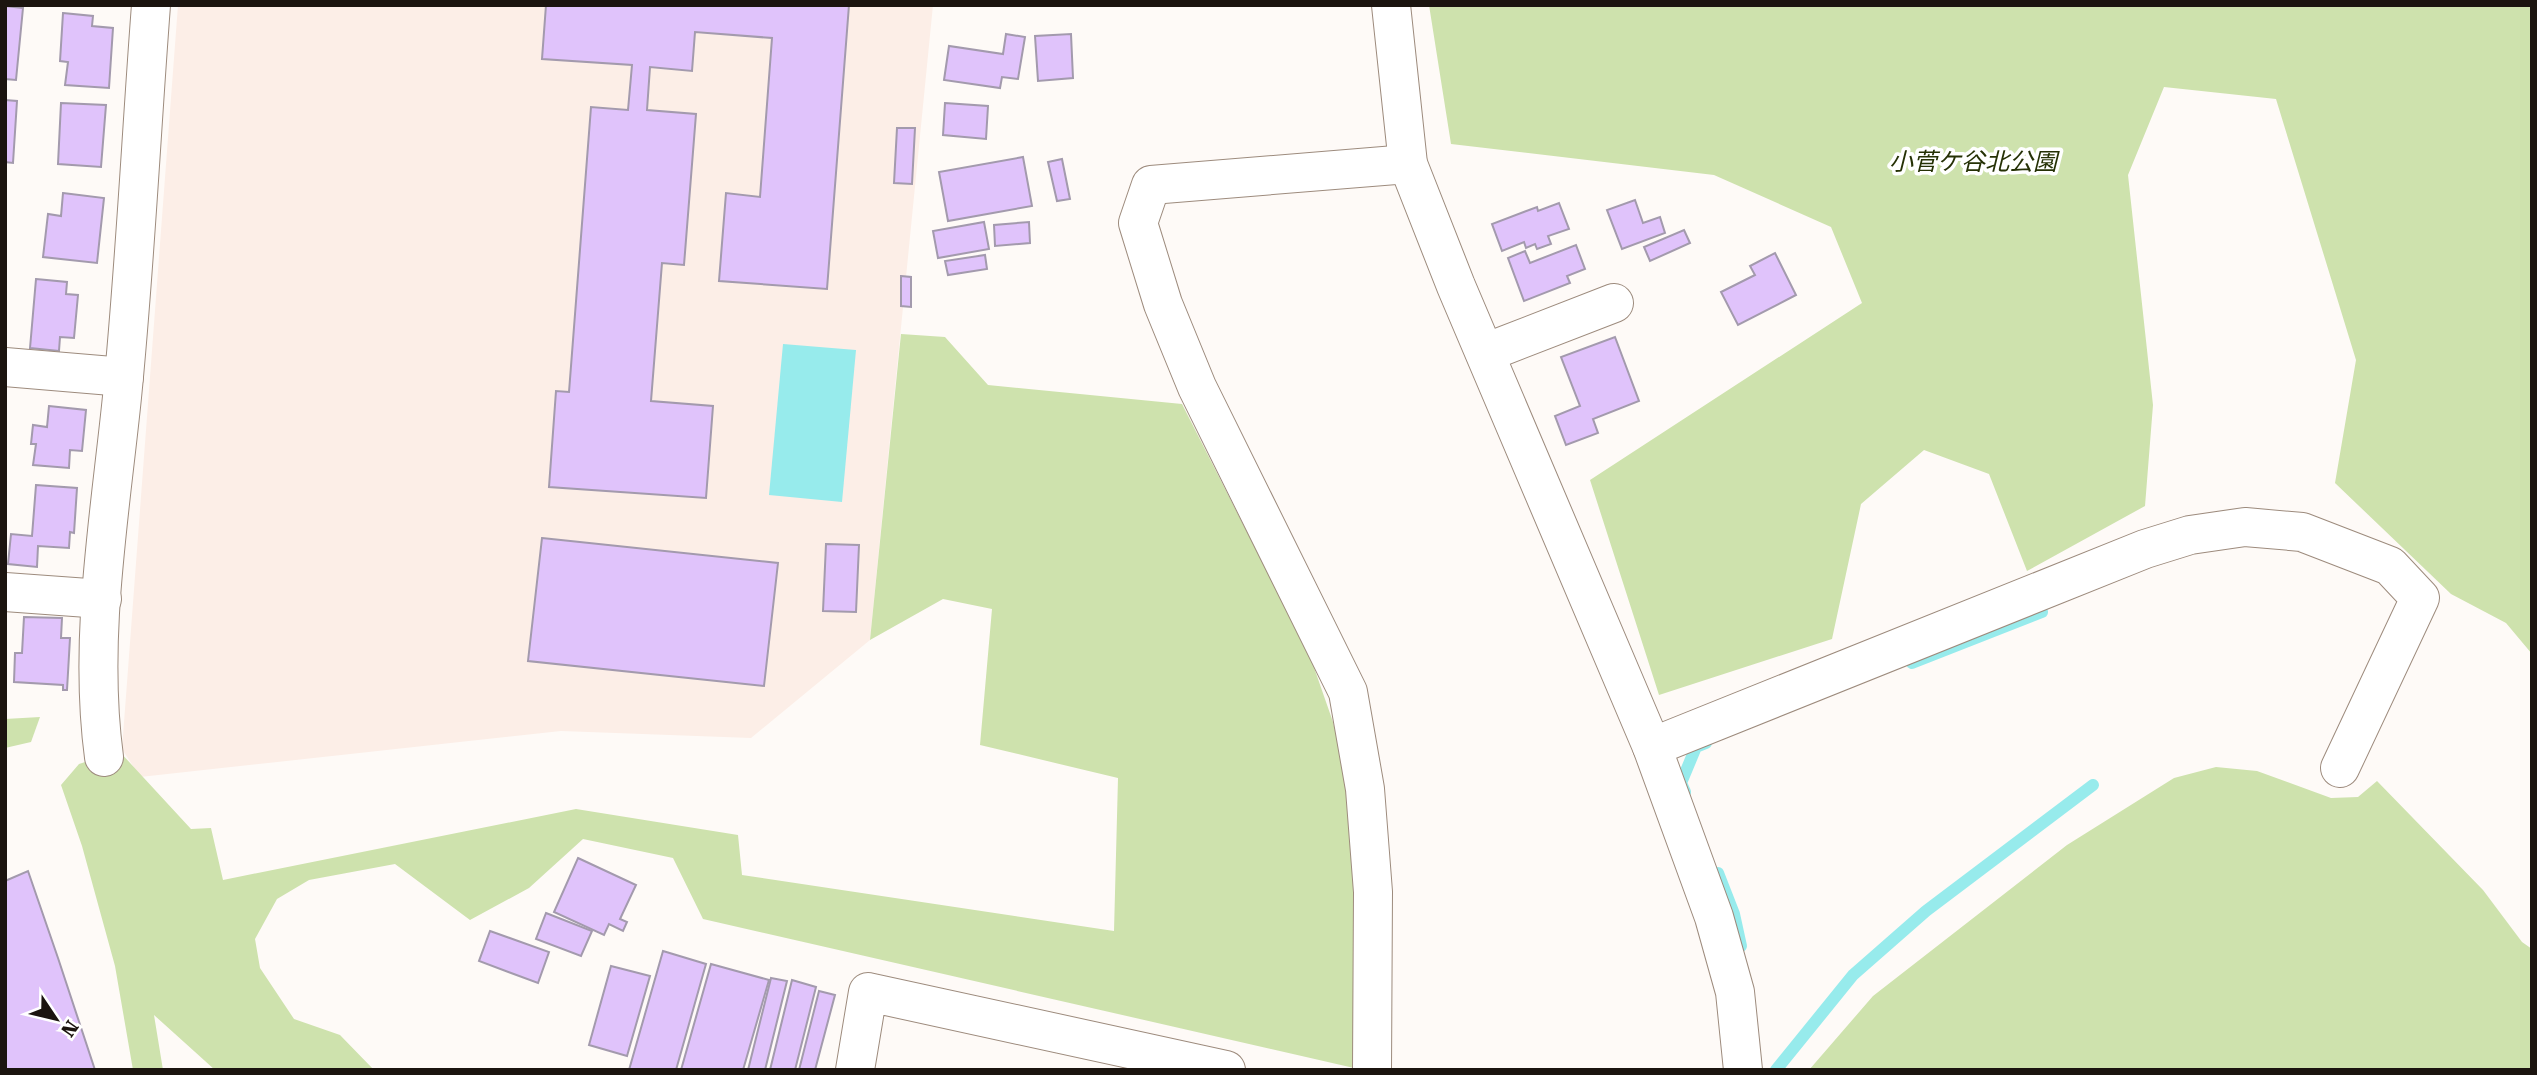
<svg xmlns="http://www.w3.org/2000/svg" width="2537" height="1075" font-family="'Roboto Serif','Noto Sans JP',serif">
<rect width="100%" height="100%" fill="#fefaf7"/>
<path fill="#fceee7" d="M 178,5 L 933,5 L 870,640 L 751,738 L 561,731 L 140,777 L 122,749 Z"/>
<g fill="#cee2ad">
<path d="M 1429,5 L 2532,5 L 2532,654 L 2506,623 L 2451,594 L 2335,483 L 2356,360 L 2276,99 L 2164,87 L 2128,175 L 2153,405 L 2145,506 L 2027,571 L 1989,474 L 1924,450 L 1861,504 L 1832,639 L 1659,695 L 1590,480 L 1862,303 L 1831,227 L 1714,175 L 1451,144 Z"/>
<path d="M 901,334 L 945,337 L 988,385 L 1182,404 L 1310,656 L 1333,722 L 1349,789 L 1356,921 L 1354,1068 L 703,919 L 673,858 L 583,839 L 529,888 L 470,920 L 395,864 L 309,880 L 277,899 L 255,939 L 260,968 L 294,1019 L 340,1035 L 374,1070 L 215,1070 L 154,1015 L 163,1070 L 133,1070 L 115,966 L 82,846 L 61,785 L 79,764 L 119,751 L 191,829 L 211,828 L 223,880 L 576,809 L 738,835 L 742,875 L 1114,931 L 1118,778 L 980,745 L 992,609 L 943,599 L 870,640 Z"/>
<path d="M 40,717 L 31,742 L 5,748 L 5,719 Z"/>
<path d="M 2216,767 L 2257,771 L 2331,798 L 2358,797 L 2377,781 L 2483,890 L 2522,942 L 2532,949 L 2532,1070 L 1809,1070 L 1873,996 L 2067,845 L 2174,778 Z"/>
</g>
<path fill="#97ebec" d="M 783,344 L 856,350 L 842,502 L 769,495 Z"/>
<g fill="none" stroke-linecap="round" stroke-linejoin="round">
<g stroke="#97ebec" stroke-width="12">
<path d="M 1912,663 L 2042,612"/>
<path d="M 1685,792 L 1681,783 L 1696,747 L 1706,743"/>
<path d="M 1718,873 L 1734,914 L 1741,946"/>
<path d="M 1776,1070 L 1853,975 L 1926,911 L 2093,785"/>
</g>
</g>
<g fill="#e0c3fb" stroke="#a39aad" stroke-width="2">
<path d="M 546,5 L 849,5 L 827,289 L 719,281 L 726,193 L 760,197 L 772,38 L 695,32 L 692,71 L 650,67 L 647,110 L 696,114 L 684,265 L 662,263 L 651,401 L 713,406 L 706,498 L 549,487 L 556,391 L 569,392 L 591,107 L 628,110 L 632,65 L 542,59 Z"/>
<path d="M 5,6 L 23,8 L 16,80 L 5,79 Z"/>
<path d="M 63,13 L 93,16 L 92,26 L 113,28 L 109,88 L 65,85 L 68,62 L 60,61 Z"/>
<path d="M 1006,34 L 1025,37 L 1018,79 L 1002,77 L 1000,88 L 944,80 L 949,46 L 1003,54 Z"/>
<path d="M 1071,34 L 1073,78 L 1038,81 L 1035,36 Z"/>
<path d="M 5,100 L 17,101 L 13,163 L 5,162 Z"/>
<path d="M 61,103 L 106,105 L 101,167 L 58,164 Z"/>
<path d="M 945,103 L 988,106 L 986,139 L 943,135 Z"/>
<path d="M 897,128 L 915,128 L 912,184 L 894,183 Z"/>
<path d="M 1023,157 L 1032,206 L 948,221 L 939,172 Z"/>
<path d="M 1062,159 L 1070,199 L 1057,201 L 1048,162 Z"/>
<path d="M 63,193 L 104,198 L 97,263 L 43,257 L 48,214 L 61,216 Z"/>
<path d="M 1635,200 L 1643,223 L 1660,217 L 1665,233 L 1622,249 L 1607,210 Z"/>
<path d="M 1559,203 L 1569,229 L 1548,236 L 1551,244 L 1537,249 L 1535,244 L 1526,248 L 1524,242 L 1502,251 L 1492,224 L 1537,207 L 1538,211 Z"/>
<path d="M 984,222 L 989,249 L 938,258 L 933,231 Z"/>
<path d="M 1029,222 L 1030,243 L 995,246 L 994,225 Z"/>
<path d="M 1684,230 L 1690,243 L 1650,261 L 1644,247 Z"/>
<path d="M 1576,245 L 1585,269 L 1567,276 L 1570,283 L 1524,301 L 1508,258 L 1525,251 L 1530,263 Z"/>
<path d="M 1775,253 L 1796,295 L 1738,325 L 1721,292 L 1755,275 L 1750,266 Z"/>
<path d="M 985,255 L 987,269 L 948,275 L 945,261 Z"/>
<path d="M 901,276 L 911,277 L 911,307 L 901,306 Z"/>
<path d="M 36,279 L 67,282 L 66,294 L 78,295 L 74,338 L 60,337 L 59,351 L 30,348 Z"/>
<path d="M 1615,337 L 1639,401 L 1593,419 L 1598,433 L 1566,445 L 1555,416 L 1580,406 L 1561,357 Z"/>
<path d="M 49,406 L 86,410 L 82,451 L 70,450 L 69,468 L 33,465 L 36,444 L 31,444 L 33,425 L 47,427 Z"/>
<path d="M 36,485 L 77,488 L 74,533 L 70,532 L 69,548 L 38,546 L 37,567 L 8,564 L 11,534 L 32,536 Z"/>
<path d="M 542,538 L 778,563 L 764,686 L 528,661 Z"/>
<path d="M 826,544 L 859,545 L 856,612 L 823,611 Z"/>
<path d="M 24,617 L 62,618 L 61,638 L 70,638 L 67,690 L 63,690 L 63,685 L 14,682 L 15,653 L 22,653 Z"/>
<path d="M 578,858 L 636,885 L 620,919 L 627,922 L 623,931 L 609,924 L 604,935 L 554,912 Z"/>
<path d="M 28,871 L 58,958 L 95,1070 L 5,1070 L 5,881 Z"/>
<path d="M 546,913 L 592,931 L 581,956 L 536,939 Z"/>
<path d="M 490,931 L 549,952 L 538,983 L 479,961 Z"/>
<path d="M 663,951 L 706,964 L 676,1070 L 629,1070 Z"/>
<path d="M 711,964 L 769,980 L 743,1070 L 681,1070 Z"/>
<path d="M 611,966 L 650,976 L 627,1056 L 589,1045 Z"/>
<path d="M 771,978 L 787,981 L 765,1070 L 748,1070 Z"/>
<path d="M 792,980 L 816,987 L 795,1070 L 770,1070 Z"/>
<path d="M 819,991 L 835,995 L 815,1070 L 799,1070 Z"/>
</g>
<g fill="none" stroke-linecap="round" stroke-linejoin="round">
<defs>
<g id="minor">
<path d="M 1391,5 L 1408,164 L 1456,286 L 1652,747 L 1714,917 L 1735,992 L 1743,1070"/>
<path d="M 1485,353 L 1614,303"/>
<path d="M 5,367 L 124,377"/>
<path d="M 5,592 L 102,599"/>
<path d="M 1652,747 L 2145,549 L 2190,535 L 2245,527 L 2302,532 L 2390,566 L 2420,598 L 2340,768"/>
<path d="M 104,757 C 88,639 110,515 122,397 C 135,267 141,136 151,5"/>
<path d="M 855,1070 L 868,992 L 1226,1070"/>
<path d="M 1372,1070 L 1373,892 L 1365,789 L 1348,692 L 1197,387 L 1163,304 L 1138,223 L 1151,185 L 1408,164"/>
</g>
</defs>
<use href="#minor" stroke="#9d8b7d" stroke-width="40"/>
<use href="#minor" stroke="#fff" stroke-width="38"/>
</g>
<g text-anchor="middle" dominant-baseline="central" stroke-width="7" stroke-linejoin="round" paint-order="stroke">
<g font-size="24" font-style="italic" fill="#253105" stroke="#fff">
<text x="1973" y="162">小菅ケ谷北公園</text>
</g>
</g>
<rect width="2537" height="1075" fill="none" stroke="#1b140f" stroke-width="14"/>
<g transform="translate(56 1019) rotate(125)" stroke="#ffffff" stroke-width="5" paint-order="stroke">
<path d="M0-5L12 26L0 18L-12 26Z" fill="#1b140f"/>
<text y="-10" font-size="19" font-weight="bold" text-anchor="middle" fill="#1b140f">N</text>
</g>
</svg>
